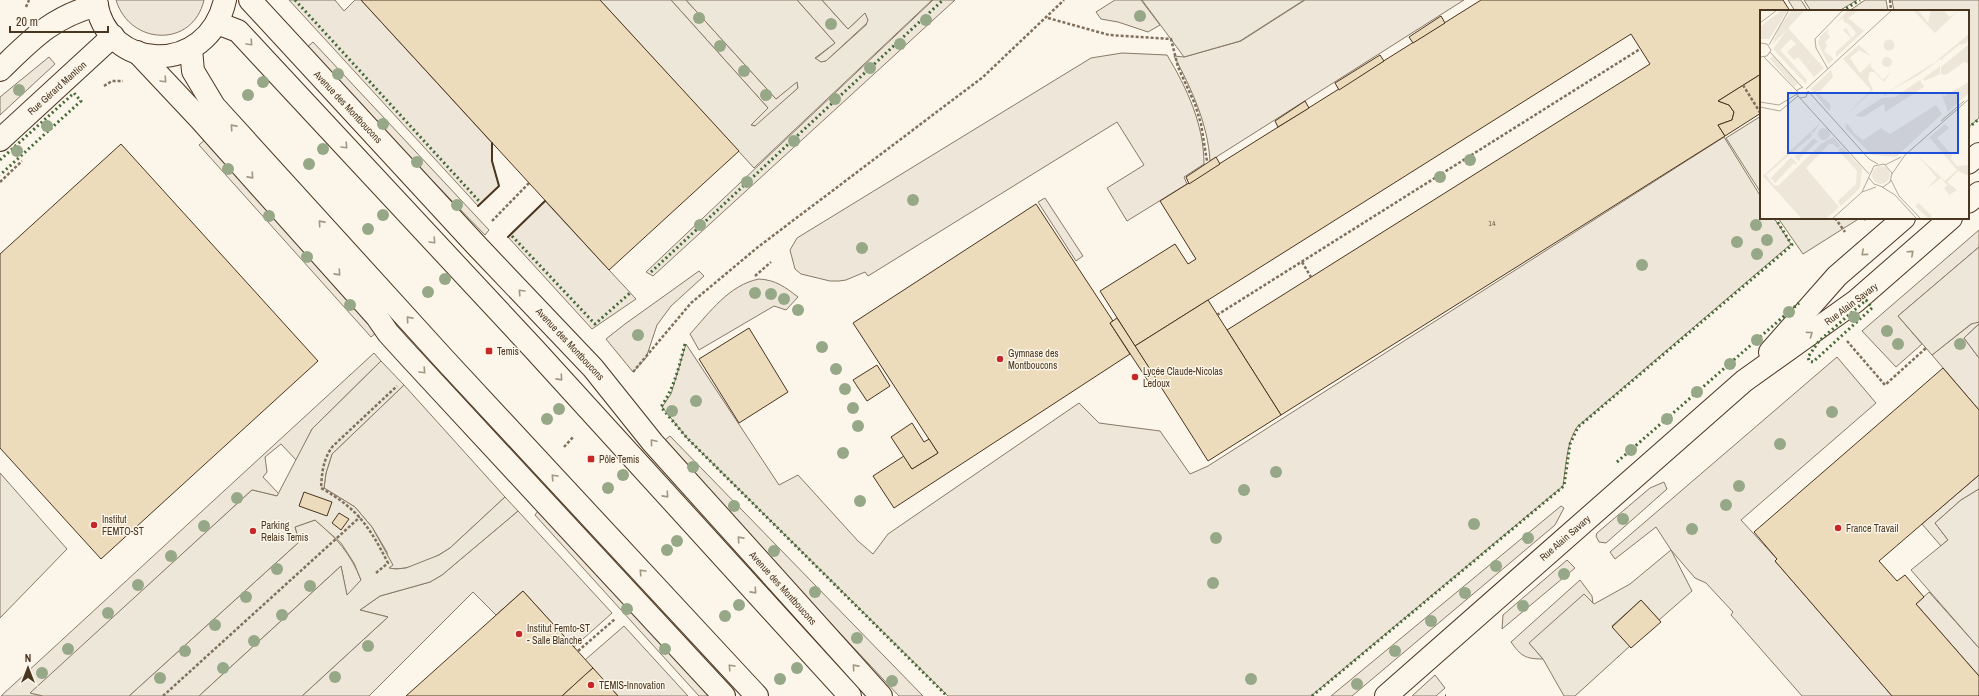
<svg xmlns="http://www.w3.org/2000/svg" width="1979" height="696" font-family="'Archivo Narrow',sans-serif">
<rect width="100%" height="100%" fill="#fbf6e9"/>
<g fill="#ede6d9" stroke="#887966">
<path d="M 116,0 L 204,0 C 193,48 130,46 116,0 Z"/>
<path d="M 289,0 L 335,0 L 344,11 L 355,0 L 361,0 L 492,143 L 492,161 L 499,186 L 478,206 Z"/>
<path d="M 671,0 L 686,0 L 776,99 L 797,81 L 798,88 L 757,126 L 751,125 L 768,108 Z"/>
<path d="M 797,0 L 822,0 L 848,29 L 865,13 L 868,17 L 868,22 L 826,61 L 821,62 L 815,59 L 835,43 Z"/>
<path d="M 933,0 L 955,0 L 653,276 L 646,272 Z"/>
<path d="M 1115,0 L 1141,0 L 1160,25 L 1148,32 L 1118,22 L 1101,19 L 1096,12 Z"/>
<path d="M 1305,0 L 1464,0 L 1210,161 C 1208,124 1191,88 1174,56 L 1184,57 L 1241,41 Z"/>
<path d="M 1788,0 L 1801,0 L 1808,11 L 1795,11 Z"/>
<path d="M 1865,0 L 1886,0 L 1888,11 L 1849,11 Z"/>
<path d="M 1892,0 L 1979,0 L 1979,118 L 1968,128 L 1968,11 L 1894,11 Z"/>
<path d="M 313,42 L 489,230 L 485,235 L 305,49 Z"/>
<path d="M 1122,53 L 1167,55 C 1187,88 1204,125 1204,164 L 1184,177 L 1187,184 L 1127,221 L 1107,188 L 1144,165 L 1117,122 L 868,276 L 865,272 L 846,280 L 839,281 L 830,281 L 801,274 L 795,269 L 790,250 L 797,238 L 1091,58 Z"/>
<path d="M 49,57 L 55,64 L 0,115 L 0,97 Z"/>
<path d="M 1724,137 L 1761,197 L 1761,218 L 1774,218 L 1791,244 L 1577,427 C 1566,444 1566,467 1563,486 L 1311,696 L 948,696 L 687,438 L 662,407 L 671,394 L 686,344 L 779,485 L 798,475 L 858,541 L 873,554 L 888,534 L 1079,403 L 1099,423 L 1160,431 L 1190,474 L 1208,466 Z"/>
<path d="M 206,139 L 365,316 L 376,333 L 371,337 L 199,145 Z"/>
<path d="M 1045,198 L 1083,256 L 1076,261 L 1038,202 Z"/>
<path d="M 545,201 L 636,299 L 592,329 L 508,237 Z"/>
<path d="M 1979,230 L 1979,247 L 1898,316 L 1922,344 L 1896,367 L 1862,331 Z"/>
<path d="M 699,271 L 704,276 L 671,306 L 657,325 L 646,358 L 633,372 L 606,339 L 625,324 Z"/>
<path d="M 759,279 C 776,280 785,287 798,297 L 786,310 L 774,306 L 699,350 L 690,334 C 710,312 729,285 759,279 Z"/>
<path d="M 1974,322 L 1979,322 L 1979,324 L 1964,338 L 1979,358 L 1979,410 L 1932,355 Z"/>
<path d="M 374,353 L 381,361 L 312,429 L 297,461 L 281,444 L 265,457 L 267,472 L 263,477 L 279,494 L 277,496 L 252,490 L 31,693 L 43,696 L 1,696 Z"/>
<path d="M 1837,357 L 1876,403 L 1741,520 L 1777,559 L 1775,561 L 1892,696 L 1802,696 L 1731,615 L 1733,612 L 1706,583 L 1695,578 L 1671,550 L 1656,527 L 1615,559 L 1610,552 Z"/>
<path d="M 404,385 L 505,497 L 450,548 C 433,559 409,572 388,568 L 387,552 L 372,527 L 355,507 L 324,488 L 326,473 L 332,454 Z"/>
<path d="M 670,436 L 923,696 L 899,696 L 666,448 L 665,440 Z"/>
<path d="M 1979,475 L 1979,489 L 1961,500 L 1935,523 L 1948,540 L 1941,546 L 1922,524 Z"/>
<path d="M 1664,482 L 1667,489 L 1606,543 L 1599,542 L 1596,536 L 1597,533 L 1650,488 Z"/>
<path d="M 542,506 L 718,696 L 699,696 L 535,515 Z"/>
<path d="M 1561,506 L 1564,508 L 1555,525 L 1352,696 L 1331,696 Z"/>
<path d="M 518,511 L 612,613 L 574,647 L 523,591 L 496,615 L 473,592 L 369,696 L 302,696 L 388,617 L 360,610 L 380,596 L 430,582 L 442,575 Z"/>
<path d="M 315,520 C 336,537 351,554 361,580 L 347,596 L 341,566 L 199,696 L 129,696 L 299,542 L 295,527 Z"/>
<path d="M 1567,560 L 1575,568 L 1502,629 L 1503,615 Z"/>
<path d="M 1580,580 L 1592,596 L 1593,604 L 1584,595 L 1530,644 L 1543,659 C 1525,659 1521,656 1511,642 Z"/>
<path d="M 1929,592 L 1979,648 L 1979,676 L 1916,604 Z"/>
<path d="M 624,626 L 688,696 L 618,696 L 585,660 Z"/>
<path d="M 1435,675 L 1445,688 L 1436,696 L 1412,696 Z"/>
</g>
<g fill="#ede7d9" stroke="#887966">
<path d="M 600,0 L 671,0 L 768,108 L 751,125 L 755,126 L 798,88 L 797,82 L 776,99 L 686,0 L 797,0 L 835,43 L 815,58 L 821,62 L 826,61 L 866,25 L 868,20 L 865,13 L 848,29 L 822,0 L 932,0 L 754,168 Z"/>
<path d="M 1142,0 L 1304,0 L 1240,41 L 1184,57 Z"/>
<path d="M 1804,0 L 1857,0 L 1839,11 L 1811,11 Z"/>
<path d="M 1761,116 L 1761,193 L 1726,138 Z"/>
<path d="M 1778,218 L 1860,218 L 1803,254 Z"/>
<path d="M 1979,247 L 1979,322 L 1971,324 L 1932,355 L 1898,316 Z"/>
<path d="M 1979,324 L 1979,358 L 1964,338 Z"/>
<path d="M 381,361 L 404,385 L 332,454 L 326,473 L 324,488 L 355,507 L 372,527 L 393,565 L 389,568 L 396,569 L 406,568 L 439,555 L 450,548 L 505,497 L 518,511 L 442,575 L 430,582 L 380,596 L 360,610 L 388,617 L 302,696 L 199,696 L 341,566 L 347,595 L 361,580 L 354,563 L 341,543 L 315,520 L 295,527 L 299,542 L 129,696 L 43,696 L 30,693 L 252,490 L 277,496 L 312,429 Z"/>
<path d="M 0,473 L 67,549 L 0,618 Z"/>
<path d="M 1979,489 L 1979,648 L 1911,570 L 1948,540 L 1935,523 L 1961,500 Z"/>
<path d="M 1671,550 L 1692,591 L 1659,620 L 1641,600 L 1612,626 L 1630,646 L 1575,696 L 1564,696 L 1543,659 L 1529,643 L 1584,594 L 1594,604 L 1630,584 Z"/>
</g>
<g fill="#ecdcbc" stroke="#4a3520">
<path d="M 361,0 L 600,0 L 739,151 L 609,270 Z"/>
<path d="M 1481,0 L 1783,0 L 1790,11 L 1761,11 L 1761,74 L 1718,101 L 1729,105 L 1734,112 L 1732,120 L 1718,125 L 1725,136 L 1281,415 L 1227,330 L 1650,64 L 1631,34 L 1135,346 L 1100,291 L 1175,244 L 1188,264 L 1196,259 L 1160,201 Z"/>
<path d="M 1441,16 L 1445,23 L 1413,43 L 1409,37 Z"/>
<path d="M 1380,55 L 1384,61 L 1339,90 L 1335,83 Z"/>
<path d="M 1761,74 L 1761,113 L 1725,136 L 1718,125 L 1732,120 L 1734,112 L 1729,105 L 1718,101 Z"/>
<path d="M 1305,101 L 1309,108 L 1278,127 L 1275,121 Z"/>
<path d="M 121,144 L 318,361 L 101,559 L 0,448 L 0,254 Z"/>
<path d="M 1216,157 L 1220,164 L 1189,184 L 1186,177 Z"/>
<path d="M 1036,204 L 1113,321 L 1110,323 L 1130,354 L 894,508 L 873,476 L 904,456 L 912,469 L 938,453 L 853,323 Z"/>
<path d="M 1208,300 L 1281,415 L 1208,461 L 1135,346 Z"/>
<path d="M 1117,318 L 1159,383 L 1152,387 L 1110,323 Z"/>
<path d="M 749,328 L 788,392 L 739,423 L 699,359 Z"/>
<path d="M 877,365 L 890,386 L 867,401 L 853,380 Z"/>
<path d="M 1943,368 L 1979,410 L 1979,475 L 1879,561 L 1897,581 L 1905,575 L 1924,597 L 1916,604 L 1979,676 L 1979,696 L 1892,696 L 1775,561 L 1777,559 L 1754,532 Z"/>
<path d="M 912,423 L 924,442 L 929,439 L 938,453 L 912,469 L 891,437 Z"/>
<path d="M 304,492 L 332,502 L 327,516 L 299,506 Z"/>
<path d="M 339,513 L 349,519 L 341,530 L 332,523 Z"/>
<path d="M 523,591 L 593,668 L 562,696 L 406,696 Z"/>
<path d="M 1641,600 L 1661,622 L 1631,648 L 1612,627 Z"/>
<path d="M 593,668 L 618,696 L 562,696 L 586,674 Z"/>
</g>
<g fill="none" stroke-linecap="round" stroke-linejoin="round">
<defs>
<g id="minor">
<path d="M 96,0 C 105,73 208,77 225,0"/>
<path d="M 250,0 L 477,246 L 593,368 L 653,443 L 881,696"/>
<path d="M 217,23 L 238,31 L 264,59 L 534,349 L 850,696"/>
<path d="M 191,49 L 193,71 L 214,106 L 444,359 L 757,696"/>
<path d="M 137,52 L 200,119 L 377,317 L 388,333 L 408,355 L 724,696"/>
<path d="M 0,70 C 32,39 52,17 97,5"/>
<path d="M 0,140 L 113,36"/>
<path d="M 1968,163 L 1979,154"/>
<path d="M 1968,202 L 1979,193"/>
<path d="M 1770,352 L 1837,276 L 1904,218"/>
<path d="M 1386,696 L 1744,381 L 1856,301 L 1951,218"/>
</g>
</defs>
<use href="#minor" stroke="#4a3520" stroke-width="24"/>
<g stroke="#7f6f5c" stroke-width="2.5" stroke-dasharray="3 2" stroke-linecap="butt">
<path d="M 1890,0 L 1891,11"/>
<path d="M 26,7 L 29,0"/>
<path d="M 1048,18 L 1109,35 L 1171,39 L 1178,67 L 1195,104 L 1201,124 L 1207,161"/>
<path d="M 1743,85 L 1761,114"/>
<path d="M 104,86 L 112,81 L 123,81"/>
<path d="M 0,182 L 22,161"/>
<path d="M 1835,218 L 1845,232"/>
<path d="M 492,221 L 529,183"/>
<path d="M 1302,262 L 1311,277"/>
<path d="M 755,276 L 771,262"/>
<path d="M 1217,315 L 1640,49"/>
<path d="M 1847,341 L 1885,385 L 1926,348"/>
<path d="M 633,372 L 691,303 L 758,247 L 983,77 L 1064,0"/>
<path d="M 564,447 L 574,436"/>
<path d="M 376,573 L 388,563 C 369,526 358,509 321,488 C 322,472 323,459 333,446 L 397,386"/>
<path d="M 578,651 L 615,619"/>
<path d="M 163,696 L 360,517"/>
</g>
<use href="#minor" stroke="#fbf6e9" stroke-width="22"/>
<g stroke="#436837" stroke-width="3" stroke-dasharray="2 3" stroke-linecap="butt">
<path d="M 295,0 L 479,201"/>
<path d="M 1842,11 L 1860,0"/>
<path d="M 1968,128 L 1979,119"/>
<path d="M 0,160 L 74,93 L 81,101 L 0,175"/>
<path d="M 1864,218 L 1865,219 L 1867,218"/>
<path d="M 512,236 L 595,324 L 630,293"/>
<path d="M 651,272 L 943,0"/>
<path d="M 1866,300 L 1872,308 L 1813,362 L 1809,361 L 1808,357 L 1819,341 Z"/>
<path d="M 685,344 C 679,367 674,388 661,407 L 687,438 L 947,696"/>
<path d="M 1617,462 L 1799,303"/>
<path d="M 1312,696 L 1564,486 L 1570,444 L 1578,427 L 1792,245 L 1775,218"/>
<path d="M 1445,696 L 1446,696"/>
</g>
<g stroke="#4a3520" stroke-width="2">
<path d="M 478,206 L 499,186 L 492,161 L 492,143"/>
<path d="M 508,237 L 545,201"/>
</g>
</g>
<g fill="#96a887">
<circle cx="1140" cy="16" r="6"/>
<circle cx="699" cy="18" r="6"/>
<circle cx="926" cy="20" r="6"/>
<circle cx="831" cy="24" r="6"/>
<circle cx="900" cy="44" r="6"/>
<circle cx="720" cy="46" r="6"/>
<circle cx="870" cy="68" r="6"/>
<circle cx="744" cy="71" r="6"/>
<circle cx="338" cy="74" r="6"/>
<circle cx="263" cy="82" r="6"/>
<circle cx="19" cy="90" r="6"/>
<circle cx="248" cy="95" r="6"/>
<circle cx="766" cy="95" r="6"/>
<circle cx="835" cy="99" r="6"/>
<circle cx="383" cy="124" r="6"/>
<circle cx="47" cy="126" r="6"/>
<circle cx="794" cy="141" r="6"/>
<circle cx="323" cy="149" r="6"/>
<circle cx="17" cy="151" r="6"/>
<circle cx="1470" cy="160" r="6"/>
<circle cx="417" cy="162" r="6"/>
<circle cx="309" cy="164" r="6"/>
<circle cx="228" cy="169" r="6"/>
<circle cx="1440" cy="177" r="6"/>
<circle cx="747" cy="182" r="6"/>
<circle cx="913" cy="200" r="6"/>
<circle cx="457" cy="205" r="6"/>
<circle cx="383" cy="215" r="6"/>
<circle cx="269" cy="216" r="6"/>
<circle cx="700" cy="225" r="6"/>
<circle cx="1756" cy="225" r="6"/>
<circle cx="368" cy="229" r="6"/>
<circle cx="1767" cy="240" r="6"/>
<circle cx="1737" cy="242" r="6"/>
<circle cx="862" cy="248" r="6"/>
<circle cx="1757" cy="254" r="6"/>
<circle cx="307" cy="257" r="6"/>
<circle cx="1642" cy="265" r="6"/>
<circle cx="445" cy="279" r="6"/>
<circle cx="428" cy="292" r="6"/>
<circle cx="755" cy="293" r="6"/>
<circle cx="771" cy="294" r="6"/>
<circle cx="784" cy="299" r="6"/>
<circle cx="350" cy="305" r="6"/>
<circle cx="798" cy="310" r="6"/>
<circle cx="1789" cy="312" r="6"/>
<circle cx="1854" cy="317" r="6"/>
<circle cx="1887" cy="331" r="6"/>
<circle cx="638" cy="335" r="6"/>
<circle cx="1757" cy="340" r="6"/>
<circle cx="1898" cy="344" r="6"/>
<circle cx="1960" cy="344" r="6"/>
<circle cx="822" cy="347" r="6"/>
<circle cx="1730" cy="364" r="6"/>
<circle cx="836" cy="369" r="6"/>
<circle cx="845" cy="389" r="6"/>
<circle cx="1697" cy="392" r="6"/>
<circle cx="696" cy="401" r="6"/>
<circle cx="853" cy="408" r="6"/>
<circle cx="559" cy="409" r="6"/>
<circle cx="672" cy="411" r="6"/>
<circle cx="1832" cy="412" r="6"/>
<circle cx="547" cy="419" r="6"/>
<circle cx="1667" cy="419" r="6"/>
<circle cx="858" cy="426" r="6"/>
<circle cx="1780" cy="444" r="6"/>
<circle cx="1631" cy="450" r="6"/>
<circle cx="843" cy="453" r="6"/>
<circle cx="693" cy="467" r="6"/>
<circle cx="1276" cy="472" r="6"/>
<circle cx="623" cy="475" r="6"/>
<circle cx="1739" cy="486" r="6"/>
<circle cx="608" cy="488" r="6"/>
<circle cx="1244" cy="490" r="6"/>
<circle cx="237" cy="498" r="6"/>
<circle cx="860" cy="501" r="6"/>
<circle cx="1726" cy="505" r="6"/>
<circle cx="734" cy="506" r="6"/>
<circle cx="1623" cy="519" r="6"/>
<circle cx="1474" cy="524" r="6"/>
<circle cx="204" cy="526" r="6"/>
<circle cx="1692" cy="529" r="6"/>
<circle cx="1216" cy="538" r="6"/>
<circle cx="1528" cy="538" r="6"/>
<circle cx="677" cy="541" r="6"/>
<circle cx="667" cy="550" r="6"/>
<circle cx="774" cy="551" r="6"/>
<circle cx="171" cy="556" r="6"/>
<circle cx="1496" cy="566" r="6"/>
<circle cx="277" cy="569" r="6"/>
<circle cx="1564" cy="574" r="6"/>
<circle cx="1213" cy="583" r="6"/>
<circle cx="138" cy="585" r="6"/>
<circle cx="310" cy="586" r="6"/>
<circle cx="815" cy="592" r="6"/>
<circle cx="1465" cy="593" r="6"/>
<circle cx="246" cy="597" r="6"/>
<circle cx="739" cy="605" r="6"/>
<circle cx="1523" cy="606" r="6"/>
<circle cx="627" cy="609" r="6"/>
<circle cx="108" cy="613" r="6"/>
<circle cx="282" cy="615" r="6"/>
<circle cx="725" cy="616" r="6"/>
<circle cx="1431" cy="621" r="6"/>
<circle cx="215" cy="625" r="6"/>
<circle cx="857" cy="638" r="6"/>
<circle cx="254" cy="641" r="6"/>
<circle cx="368" cy="646" r="6"/>
<circle cx="68" cy="649" r="6"/>
<circle cx="665" cy="649" r="6"/>
<circle cx="185" cy="651" r="6"/>
<circle cx="1395" cy="651" r="6"/>
<circle cx="223" cy="668" r="6"/>
<circle cx="797" cy="668" r="6"/>
<circle cx="42" cy="673" r="6"/>
<circle cx="335" cy="677" r="6"/>
<circle cx="160" cy="678" r="6"/>
<circle cx="780" cy="679" r="6"/>
<circle cx="1251" cy="679" r="6"/>
<circle cx="892" cy="681" r="6"/>
<circle cx="1357" cy="684" r="6"/>
</g>
<defs><path id="oneway-chevron" d="M-2-3.5L2.5 0L-2 3.5" fill="none" stroke-width="1.6" stroke-linecap="round" stroke-linejoin="round"/></defs>
<g stroke="#a29684">
<use href="#oneway-chevron" transform="translate(250 43) rotate(47)"/>
<use href="#oneway-chevron" transform="translate(164 80) rotate(47)"/>
<use href="#oneway-chevron" transform="translate(233 127) rotate(-132)"/>
<use href="#oneway-chevron" transform="translate(345 146) rotate(47)"/>
<use href="#oneway-chevron" transform="translate(251 176) rotate(48)"/>
<use href="#oneway-chevron" transform="translate(321 223) rotate(-132)"/>
<use href="#oneway-chevron" transform="translate(433 241) rotate(47)"/>
<use href="#oneway-chevron" transform="translate(1864 253) rotate(139)"/>
<use href="#oneway-chevron" transform="translate(1911 253) rotate(-42)"/>
<use href="#oneway-chevron" transform="translate(338 273) rotate(48)"/>
<use href="#oneway-chevron" transform="translate(521 292) rotate(-134)"/>
<use href="#oneway-chevron" transform="translate(409 319) rotate(-132)"/>
<use href="#oneway-chevron" transform="translate(1810 334) rotate(-36)"/>
<use href="#oneway-chevron" transform="translate(423 371) rotate(47)"/>
<use href="#oneway-chevron" transform="translate(560 378) rotate(48)"/>
<use href="#oneway-chevron" transform="translate(653 442) rotate(-130)"/>
<use href="#oneway-chevron" transform="translate(554 477) rotate(-133)"/>
<use href="#oneway-chevron" transform="translate(666 495) rotate(48)"/>
<use href="#oneway-chevron" transform="translate(740 539) rotate(-132)"/>
<use href="#oneway-chevron" transform="translate(642 572) rotate(-133)"/>
<use href="#oneway-chevron" transform="translate(754 591) rotate(48)"/>
<use href="#oneway-chevron" transform="translate(731 667) rotate(-133)"/>
<use href="#oneway-chevron" transform="translate(855 667) rotate(-132)"/>
</g>
<g fill="#c62828" stroke="#fbf6e9" stroke-width="1.5">
<rect x="485" y="347" width="8" height="8" rx="2"/>
<circle cx="1000" cy="359" r="4"/>
<circle cx="1135" cy="377" r="4"/>
<rect x="587" y="455" width="8" height="8" rx="2"/>
<circle cx="94" cy="525" r="4"/>
<circle cx="1838" cy="528" r="4"/>
<circle cx="253" cy="531" r="4"/>
<circle cx="519" cy="634" r="4"/>
<circle cx="591" cy="685" r="4"/>
</g>
<g text-anchor="middle" dominant-baseline="central" stroke-width="3" stroke-linejoin="round" paint-order="stroke">
<g font-size="8" fill="#725f47">
<text x="1492" y="223">14</text>
</g>
<g font-size="10" fill="#4a3520" stroke="#fbf6e9">
<text transform="translate(57 88) rotate(-42)">Rue Gérard Mantion</text>
<text transform="translate(348 107) rotate(47)">Avenue des Montboucons</text>
<text transform="translate(1851 304) rotate(-37)">Rue Alain Savary</text>
<text transform="translate(570 344) rotate(47)">Avenue des Montboucons</text>
<text transform="translate(1565 538) rotate(-41)">Rue Alain Savary</text>
<text transform="translate(783 588) rotate(48)">Avenue des Montboucons</text>
</g>
<g font-size="10" fill="#4a3520" stroke="#fbf6e9" text-anchor="start">
<text x="497" y="351">Temis</text>
<text x="1008" y="353">Gymnase des<tspan x="1008" dy="12">Montboucons</tspan></text>
<text x="1143" y="371">Lycée Claude-Nicolas<tspan x="1143" dy="12">Ledoux</tspan></text>
<text x="599" y="459">Pôle Temis</text>
<text x="102" y="519">Institut<tspan x="102" dy="12">FEMTO-ST</tspan></text>
<text x="261" y="525">Parking<tspan x="261" dy="12">Relais Temis</tspan></text>
<text x="1846" y="528">France Travail</text>
<text x="527" y="628">Institut Femto-ST<tspan x="527" dy="12">- Salle Blanche</tspan></text>
<text x="599" y="685">TEMIS-Innovation</text>
</g>
</g>
<g transform="translate(1760 10)">
<rect width="209" height="209" fill="#fbf6e9"/>
<path d="M 22,0 L 28,0 L 9,29 L 0,29 L 0,17 ZM 32,0 L 45,0 L 12,35 L 19,18 ZM 88,0 L 99,0 L 88,8 L 104,21 L 76,47 L 76,42 L 91,28 L 83,20 L 86,18 L 92,28 L 96,23 L 90,15 L 88,16 L 89,14 L 84,12 L 83,8 L 76,13 ZM 153,0 L 158,0 L 168,13 L 171,0 L 188,0 L 185,2 L 190,7 L 199,0 L 175,23 ZM 28,18 L 64,58 L 54,67 L 38,47 L 34,50 L 27,42 L 36,34 L 31,29 L 20,40 L 47,70 L 46,74 L 13,39 ZM 69,18 L 67,23 L 70,27 L 65,32 L 67,36 L 64,41 L 74,49 L 68,54 L 58,33 L 60,27 ZM 209,24 L 207,33 L 199,35 L 183,48 L 182,51 L 180,49 L 159,65 L 126,83 L 127,86 L 123,85 L 175,52 ZM123.5 35a5.5 5.5 0 1 1 11 0a5.5 5.5 0 1 1-11 0ZM 99,35 L 111,46 L 99,40 L 90,48 L 100,63 L 112,52 L 110,56 L 123,70 L 131,62 L 124,72 L 114,62 L 110,62 L 108,69 L 113,80 L 84,107 L 111,80 L 83,49 ZM 208,35 L 209,54 L 204,52 L 186,65 L 181,64 L 181,57 ZM 13,46 L 38,73 L 34,77 L 10,49 ZM122 52a5 5 0 1 1 10 0a5 5 0 1 1-10 0ZM 180,56 L 180,64 L 164,71 L 163,69 ZM 71,60 L 73,67 L 60,81 L 56,81 L 71,95 L 69,101 L 51,79 ZM 160,70 L 164,77 L 125,102 L 124,94 L 103,107 L 96,106 L 97,104 L 122,88 L 135,87 ZM 209,72 L 209,83 L 188,102 L 181,82 L 184,86 ZM 176,95 L 182,104 L 136,147 L 112,145 L 85,118 L 87,113 L 95,124 L 103,130 L 121,118 L 130,124 ZM 60,113 L 54,123 L 51,122 L 52,126 L 6,165 L 14,175 L 18,176 L 61,134 L 73,127 L 81,136 L 78,138 L 73,134 L 69,134 L 46,158 L 79,197 L 66,209 L 42,209 L 3,166 ZM 185,114 L 189,118 L 177,128 L 192,145 L 191,149 L 197,156 L 209,155 L 209,166 L 198,161 L 187,172 L 197,180 L 189,185 L 184,178 L 187,175 L 181,168 L 166,179 L 177,168 L 156,144 L 185,171 L 197,160 L 170,128 L 166,130 ZM58 124a6 6 0 1 1 12 0a6 6 0 1 1-12 0ZM 54,128 L 59,133 L 57,132 L 40,148 L 40,151 L 37,150 L 34,145 L 36,146 ZM 82,137 L 102,158 L 100,178 L 81,196 L 78,191 L 96,174 L 97,161 L 78,140 ZM 31,147 L 37,153 L 35,155 L 34,153 L 15,173 L 10,167 L 12,167 ZM112 165a9 9 0 1 1 18 0a9 9 0 1 1-18 0ZM 159,193 L 172,206 L 169,209 L 155,196 Z" fill="#ede6d9"/>
<path fill="none" stroke="#b4a999" stroke-width="1" d="M 0,13 L 17,0M 0,33 L 7,34 L 11,40 L 7,46 L 0,47M 9,35 L 29,0M 10,42 L 42,77M 4,47 L 37,81M 68,59 L 56,38 L 55,29 L 83,0M 43,77 L 37,80 L 38,86 L 109,164M 46,79 L 132,0M 48,81 L 109,149 L 118,154M 40,88 L 46,87 L 48,81M 0,92 L 19,95 L 37,84M 0,97 L 20,101 L 38,86M 181,111 L 204,91M 125,155 L 141,147M 132,164 L 145,145 L 209,89M 131,170 L 139,186 L 161,209M 122,177 L 135,185 L 157,209M 102,182 L 114,156 L 124,154 L 132,163 L 130,172 L 123,177 L 114,174 L 109,168M 72,209 L 102,182 L 116,177"/>
<path fill="#1d4ed8" fill-opacity="0.15" stroke="#1d4ed8" stroke-width="2" d="M 28,83 L 198,83 L 198,143 L 28,143 Z"/>
<rect width="209" height="209" fill="none" stroke="#4a3520" stroke-width="2"/>
</g>
<g transform="translate(28 668)" stroke="#fbf6e9" stroke-width="3" paint-order="stroke">
<path d="M0-3L7 15L0 10L-7 15Z" fill="#4a3520"/>
<text y="-6" font-size="11" font-weight="bold" text-anchor="middle" fill="#4a3520">N</text>
</g>
<path d="M10 26v6h98v-6" fill="none" stroke="#4a3520" stroke-width="2"/>
<text x="16" y="26" font-size="12" fill="#4a3520" stroke="#fbf6e9" stroke-width="3" paint-order="stroke">20 m</text>
</svg>
